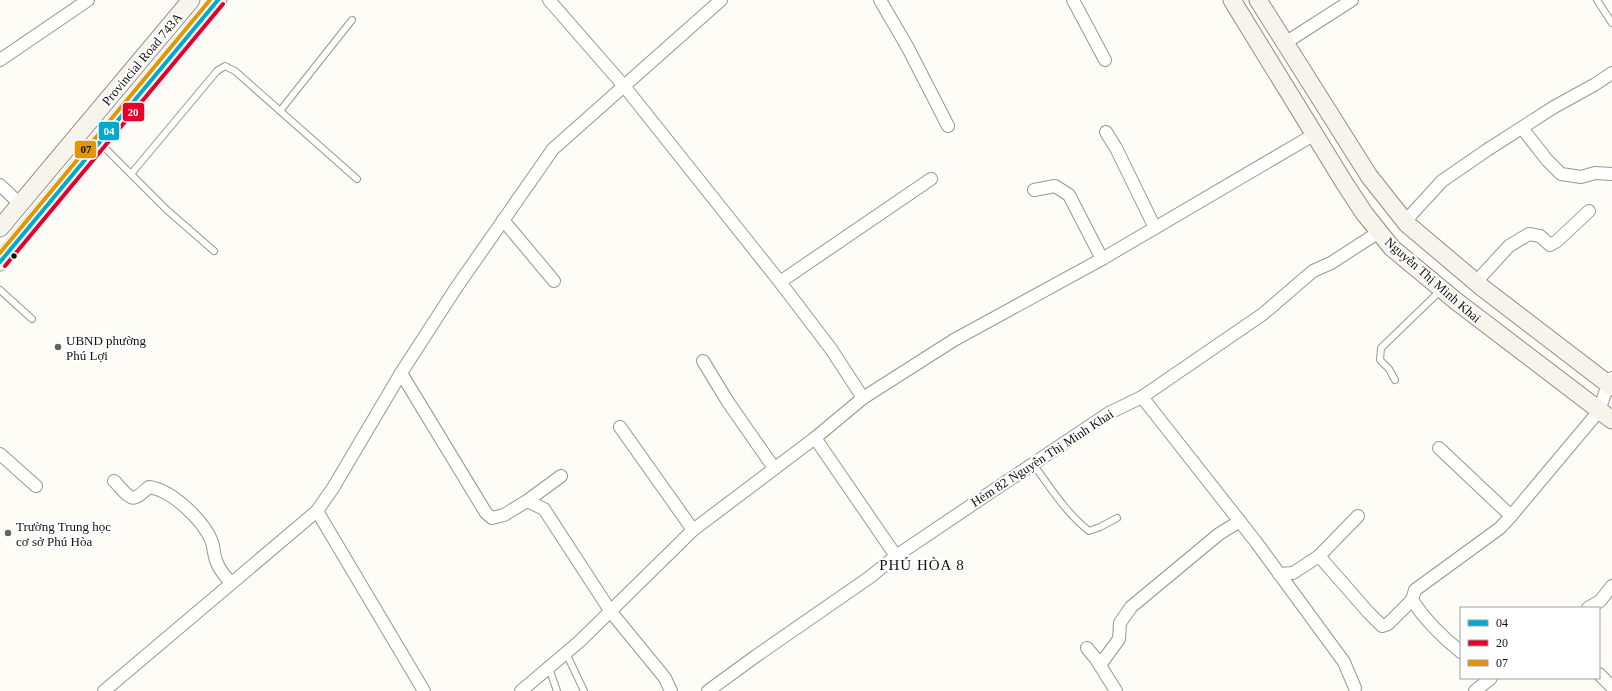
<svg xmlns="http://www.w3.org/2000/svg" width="1612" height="691" font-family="'Times New Roman',serif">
<rect width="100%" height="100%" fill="#fdfcf7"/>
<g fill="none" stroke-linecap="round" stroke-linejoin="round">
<defs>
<g id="lane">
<path d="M 1597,0 L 1612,23"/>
<path d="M 280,111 L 352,20"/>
<path d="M 101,144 L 167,210 L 214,251"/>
<path d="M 131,174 L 217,71 L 225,66 L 235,71 L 357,179"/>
<path d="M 0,290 L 32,319"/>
<path d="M 1395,380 L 1389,369 L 1380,360 L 1381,348 L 1440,291"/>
<path d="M 1033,464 C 1050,487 1066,513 1089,531 L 1100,527 L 1117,518"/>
<path d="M 566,653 L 584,691"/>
<path d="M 549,668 L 557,691"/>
</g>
<g id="street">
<path d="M 549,0 L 624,86 L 780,282 L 831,349 L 863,398"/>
<path d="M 880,0 L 908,48 L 948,126"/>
<path d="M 1073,0 L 1105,60"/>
<path d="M 1285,43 L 1352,0"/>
<path d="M 0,60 L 88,0"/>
<path d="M 1522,128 L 1547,160 L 1561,174 L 1581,177 L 1595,173 L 1612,174"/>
<path d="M 1106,132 L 1116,148 L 1155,228"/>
<path d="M 0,185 L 20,204"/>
<path d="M 1034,190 L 1055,186 L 1069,195 L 1102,259"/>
<path d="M 503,220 L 554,281"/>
<path d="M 1407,224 L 1410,216 L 1442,181 L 1487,150 L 1554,107 L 1594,85 L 1612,73"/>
<path d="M 780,282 L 931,179"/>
<path d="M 1476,282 L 1509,246 L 1529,234 L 1540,236 L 1550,245 L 1557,241 L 1589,211"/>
<path d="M 703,361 L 728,402 L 774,468"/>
<path d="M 401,373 L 486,513 L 492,518 L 504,515 L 527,501 L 544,509 L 611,612 L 665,678 L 671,691"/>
<path d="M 1142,397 L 1256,542 L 1344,662 L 1355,688"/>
<path d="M 620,427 L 693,530"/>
<path d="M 815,438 L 896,556"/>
<path d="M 1439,448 L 1511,516"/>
<path d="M 0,454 L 36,486"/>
<path d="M 114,481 C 119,485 129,501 136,497 C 141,495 145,490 149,487 C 172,490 204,521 212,542 C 214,549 214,557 217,563 C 220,571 226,577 231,583"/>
<path d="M 527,501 L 561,476"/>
<path d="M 317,511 L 424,691"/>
<path d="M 1319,556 L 1368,612 L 1382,626 L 1388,624 L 1412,600"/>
<path d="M 1279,574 L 1293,573 L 1319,556 L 1358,516"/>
<path d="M 1588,608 L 1600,601 L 1612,586"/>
<path d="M 1087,648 L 1096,659 L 1116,691"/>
<path d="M 1461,652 C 1442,637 1425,620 1412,600 L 1415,590 L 1500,528 L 1511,516 L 1599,411 L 1608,384 L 1612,378"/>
<path d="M 1100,665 L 1119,639 L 1120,623 L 1131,607 L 1219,534 L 1240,521"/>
<path d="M 1599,674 L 1612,687"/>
<path d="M 104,691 L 317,511 L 333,488 L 401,373 L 456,288 L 553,149 L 721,0"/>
<path d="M 521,691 L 580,641 L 693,530 L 815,438 L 863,398 L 954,340 L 1102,259 L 1315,134"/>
<path d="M 708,691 L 756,656 L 870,577 L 896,556 L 985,496 L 1109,413 L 1142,397 L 1263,314 L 1313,271 L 1331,263 L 1379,232"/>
<path d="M 1475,691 L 1491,678"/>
</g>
<g id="secondary">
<path d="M 1232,0 L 1345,184 L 1364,213 L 1392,248 L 1456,301 L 1612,420"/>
<path d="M 1258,0 L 1369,176 L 1407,224 L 1484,289 L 1612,387"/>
<path d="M 0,228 L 191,0"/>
<path d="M 0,262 L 218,0"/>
</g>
</defs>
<use href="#lane" stroke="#979795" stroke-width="8"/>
<use href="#street" stroke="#979795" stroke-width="14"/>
<use href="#secondary" stroke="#8e8d8b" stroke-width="19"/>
<use href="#lane" stroke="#fffffe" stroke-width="6"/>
<use href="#street" stroke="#fffffe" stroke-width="12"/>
<use href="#secondary" stroke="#f6f4eb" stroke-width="17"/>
<defs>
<path id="bus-1" d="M 0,262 L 218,0"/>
<path id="bus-2" d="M 5,266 L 223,4"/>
<path id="bus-3" d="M 0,253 L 210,0"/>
</defs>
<use href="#bus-1" stroke="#fff" stroke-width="7"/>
<use href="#bus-2" stroke="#fff" stroke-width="7"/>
<use href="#bus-3" stroke="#fff" stroke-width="7"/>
<use href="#bus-1" stroke="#00a9ce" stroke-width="4"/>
<use href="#bus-2" stroke="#e4002b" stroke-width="4"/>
<use href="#bus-3" stroke="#e09702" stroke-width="4"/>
</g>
<circle fill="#111" stroke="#fff" stroke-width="1.5" cx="14" cy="256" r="3.5"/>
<g fill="#646362" stroke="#fff" stroke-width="1.5">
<circle cx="58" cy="347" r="4"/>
<circle cx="8" cy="533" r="4"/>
</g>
<g text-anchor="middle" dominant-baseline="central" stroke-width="4" stroke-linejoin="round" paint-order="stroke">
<g font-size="13" fill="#111" stroke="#fff">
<text transform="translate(142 59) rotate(-50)">Provincial Road 743A</text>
<text transform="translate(1433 280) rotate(41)">Nguyễn Thị Minh Khai</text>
<text transform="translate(1042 458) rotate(-33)">Hẻm 82 Nguyễn Thị Minh Khai</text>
</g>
<g font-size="13" fill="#111" stroke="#fff" text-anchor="start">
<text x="66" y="340">UBND phường<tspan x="66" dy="15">Phú Lợi</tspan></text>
<text x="16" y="526">Trường Trung học<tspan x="16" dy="15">cơ sở Phú Hòa</tspan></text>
</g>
<g font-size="15" letter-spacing="1" fill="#111" stroke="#fff">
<text x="922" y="565">PHÚ HÒA 8</text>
</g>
</g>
<g stroke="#fff" stroke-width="1.5">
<rect x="122" y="102" width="23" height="20" rx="4" fill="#e4002b"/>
<rect x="98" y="121" width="22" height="20" rx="4" fill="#00a9ce"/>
<rect x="74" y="140" width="23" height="19" rx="4" fill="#e09702"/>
</g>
<g font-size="11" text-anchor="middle" font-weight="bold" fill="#fff">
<text x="133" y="116">20</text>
<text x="109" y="135">04</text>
</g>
<g font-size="11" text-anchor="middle" font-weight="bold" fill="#111">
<text x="86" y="153">07</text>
</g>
<rect x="1460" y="607" width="140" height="72" fill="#ffffff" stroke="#a0a0a0"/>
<rect x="1468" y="620" width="20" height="6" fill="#00a9ce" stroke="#a0a0a0"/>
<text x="1496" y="627" font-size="12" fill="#111111">04</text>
<rect x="1468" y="640" width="20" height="6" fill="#e4002b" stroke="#a0a0a0"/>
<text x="1496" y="647" font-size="12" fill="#111111">20</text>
<rect x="1468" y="660" width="20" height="6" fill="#e09702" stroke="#a0a0a0"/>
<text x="1496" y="667" font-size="12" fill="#111111">07</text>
</svg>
